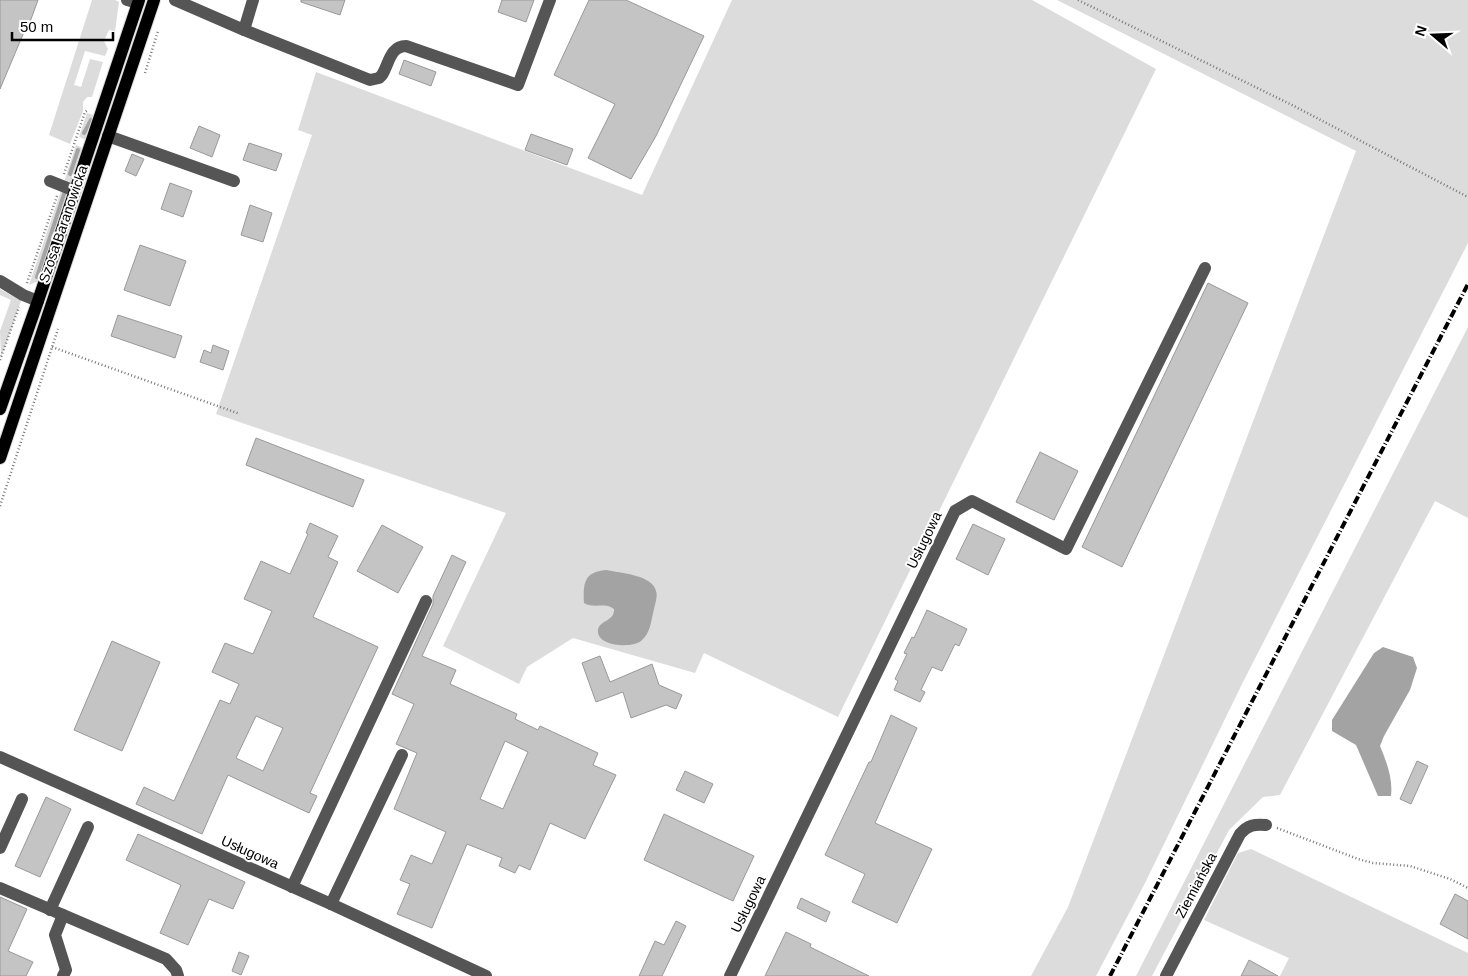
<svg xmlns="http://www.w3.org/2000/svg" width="1468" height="976" font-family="Arial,sans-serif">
<rect width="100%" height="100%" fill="#fff"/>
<g fill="#dcdcdc">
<path d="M 92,0 L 115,0 L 119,2 L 115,31 L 109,30 L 104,41 L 108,49 L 105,56 L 85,51 L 74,85 L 81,87 L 90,59 L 103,62 L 92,97 L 87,97 L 83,102 L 83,111 L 70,144 L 49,135 Z"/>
<path d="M 732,0 L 1032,0 L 1156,69 L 838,717 L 704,653 L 695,673 L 573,638 L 527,667 L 519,684 L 443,646 L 506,513 L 216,414 L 312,135 L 298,130 L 316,72 L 642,195 Z"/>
<path d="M 1057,0 L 1468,0 L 1468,243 L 1243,682 L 1145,883 L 1096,976 L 1031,976 L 1068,907 L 1356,151 Z"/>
<path d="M 87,113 L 93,115 L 90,137 L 84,139 L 79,137 Z"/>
<path d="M 76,145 L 81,147 L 84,153 L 71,182 L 67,184 L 64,182 Z"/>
<path d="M 61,191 L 67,195 L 41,280 L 29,285 Z"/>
<path d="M 0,289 L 21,301 L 1,358 L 0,331 L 11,300 L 0,295 Z"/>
<path d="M 1468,327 L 1468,518 L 1435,501 L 1280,795 L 1263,797 L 1229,830 L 1152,976 L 1136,976 Z"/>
<path d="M 1251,849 L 1468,953 L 1468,976 L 1280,976 L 1289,958 L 1204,920 L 1238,853 Z"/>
</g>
<g fill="#a3a3a3">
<path d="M 606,570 C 620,573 653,575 656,591 C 658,596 655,604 654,609 C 651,620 651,633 641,641 C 633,648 599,647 598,632 C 597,620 615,622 614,609 C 605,602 594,609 584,603 C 583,583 584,572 606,570 Z"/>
<path d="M 1383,647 L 1413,657 L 1417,668 L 1410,690 L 1384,736 L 1380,746 C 1387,763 1393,779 1391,796 L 1378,796 L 1356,745 L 1332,731 L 1332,720 L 1374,653 Z"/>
</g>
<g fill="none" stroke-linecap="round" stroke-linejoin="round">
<g stroke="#a3a3a3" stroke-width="4">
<path d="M 84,133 L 91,120"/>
<path d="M 70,174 L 78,150"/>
<path d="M 37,277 L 64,194"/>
</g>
</g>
<g fill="#c4c4c4" stroke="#999" fill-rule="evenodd">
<path d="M 0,0 L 38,0 L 26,33 L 24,32 L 0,89 Z"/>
<path d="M 301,0 L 345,0 L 340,15 L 301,2 Z"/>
<path d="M 502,0 L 534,0 L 526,22 L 498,12 Z"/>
<path d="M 589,0 L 626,0 L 704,36 L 656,136 L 631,179 L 588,158 L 615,104 L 554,75 Z"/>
<path d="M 404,60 L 436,72 L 431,86 L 399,74 Z"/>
<path d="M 199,126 L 220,135 L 212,157 L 190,148 Z"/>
<path d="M 531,134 L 573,149 L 567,165 L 525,150 Z"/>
<path d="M 249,143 L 282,154 L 276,171 L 243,160 Z"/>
<path d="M 132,154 L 144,159 L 136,176 L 125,171 Z"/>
<path d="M 170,183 L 192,191 L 183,217 L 161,209 Z"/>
<path d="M 250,205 L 272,213 L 263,242 L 241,235 Z"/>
<path d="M 140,245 L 186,261 L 170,306 L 124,290 Z"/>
<path d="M 1208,283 L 1248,303 L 1122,567 L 1082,547 Z"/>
<path d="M 118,315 L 182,336 L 175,358 L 111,336 Z"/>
<path d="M 213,345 L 229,351 L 223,370 L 200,362 L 204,350 L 211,353 Z"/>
<path d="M 256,438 L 364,480 L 353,507 L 246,465 Z"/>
<path d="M 1040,452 L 1078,471 L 1054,520 L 1016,502 Z"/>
<path d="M 310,523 L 338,536 L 328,557 L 338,562 L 313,617 L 378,647 L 310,793 L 317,796 L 309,813 L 228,775 L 202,834 L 136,804 L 144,787 L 174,801 L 220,700 L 230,704 L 239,684 L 212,672 L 225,643 L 253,654 L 272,611 L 244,599 L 261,561 L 290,574 L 308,534 L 306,533 ZM 256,716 L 283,728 L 263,771 L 236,758 Z"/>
<path d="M 973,524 L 1005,539 L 988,575 L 956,559 Z"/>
<path d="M 382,525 L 423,547 L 398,593 L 357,571 Z"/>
<path d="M 452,555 L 466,562 L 422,656 L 456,670 L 450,684 L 517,714 L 515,719 L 538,730 L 540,726 L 598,753 L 593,765 L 616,775 L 585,839 L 550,823 L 530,870 L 519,865 L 515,873 L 499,866 L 502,858 L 467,844 L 432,928 L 397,914 L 410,884 L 400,880 L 411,855 L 432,864 L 446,832 L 394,809 L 417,753 L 396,744 L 414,704 L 392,694 L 433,604 L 433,596 ZM 505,741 L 528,752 L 503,809 L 480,799 Z"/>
<path d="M 927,610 L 967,629 L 959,646 L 955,644 L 942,671 L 932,667 L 921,690 L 925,692 L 920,702 L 894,690 L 898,681 L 895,679 L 907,654 L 904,653 L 912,637 L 914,638 Z"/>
<path d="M 112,641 L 160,662 L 122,751 L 74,730 Z"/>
<path d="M 600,656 L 610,682 L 652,664 L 659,685 L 682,695 L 676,709 L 666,705 L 631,718 L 623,692 L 596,702 L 582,663 Z"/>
<path d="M 891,715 L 917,728 L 875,823 L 932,849 L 897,923 L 852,902 L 865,874 L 825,855 L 869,762 L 871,762 Z"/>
<path d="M 1417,761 L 1428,766 L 1411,804 L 1400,799 Z"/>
<path d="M 685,771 L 713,784 L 704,803 L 676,790 Z"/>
<path d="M 46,797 L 71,809 L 40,877 L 15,866 Z"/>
<path d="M 664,814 L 754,856 L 733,901 L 644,860 Z"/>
<path d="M 138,834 L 245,882 L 233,909 L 209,899 L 188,945 L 160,933 L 181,885 L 126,860 Z"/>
<path d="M 1455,894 L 1468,901 L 1468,939 L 1440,924 Z"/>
<path d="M 0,897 L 27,909 L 8,951 L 33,962 L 26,976 L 0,976 Z"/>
<path d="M 801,898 L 830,912 L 826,922 L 797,908 Z"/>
<path d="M 676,921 L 686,926 L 662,976 L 639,976 L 655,941 L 664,945 Z"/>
<path d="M 786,932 L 811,944 L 810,947 L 869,976 L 765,976 Z"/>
<path d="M 239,952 L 249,956 L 241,975 L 232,971 Z"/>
<path d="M 1249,960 L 1278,976 L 1241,976 Z"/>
</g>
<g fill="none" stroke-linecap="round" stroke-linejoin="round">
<defs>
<g id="major">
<path d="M 0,409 L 38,301 L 139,0"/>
<path d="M 0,458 L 154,0"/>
</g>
</defs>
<use href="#major" stroke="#dbdbdb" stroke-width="14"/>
<g stroke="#777" stroke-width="2.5" stroke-dasharray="1 2.5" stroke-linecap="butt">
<path d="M 1078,0 L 1292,105 L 1468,197"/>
<path d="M 145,73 L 158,31"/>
<path d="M 64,174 L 85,112 L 88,110"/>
<path d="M 27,283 L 57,196"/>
<path d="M 52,347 L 240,414"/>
<path d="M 0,360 L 19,307"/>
<path d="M 0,506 L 58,329"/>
<path d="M 1277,828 L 1358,859 L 1373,863 L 1410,866 L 1450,879 L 1468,888"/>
</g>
<g stroke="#555" stroke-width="12">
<path d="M 127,0 L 138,3"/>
<path d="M 175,0 L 244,30 L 370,80 L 379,78 L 382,75 C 389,64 390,46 406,46 L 518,85 L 550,0"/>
<path d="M 244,30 L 253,0"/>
<path d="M 108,136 L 234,181"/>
<path d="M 50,181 L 75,191"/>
<path d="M 0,281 L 23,295 L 38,301"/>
<path d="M 0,757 L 331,904 L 486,976"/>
<path d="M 0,848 L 22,799"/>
<path d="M 292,887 L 426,601"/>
<path d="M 0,888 L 166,959 L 176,970 L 178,976"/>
<path d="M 331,904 L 402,755"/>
<path d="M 50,910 L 88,827"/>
<path d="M 63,976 L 66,970 L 55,935 L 63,915"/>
<path d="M 730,976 L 955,511 L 972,501 L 1066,549 L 1205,268"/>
<path d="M 1166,976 L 1240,834 C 1248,825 1254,824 1266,825"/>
</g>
<use href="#major" stroke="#000" stroke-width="12"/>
<path stroke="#000" stroke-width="4" stroke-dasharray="8 2.5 1 2.5" stroke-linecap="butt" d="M 1110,976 L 1468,284"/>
</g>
<g text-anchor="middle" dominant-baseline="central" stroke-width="4" stroke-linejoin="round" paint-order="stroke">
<g font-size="14" fill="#000" stroke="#fff">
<text transform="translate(63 224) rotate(-71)">Szosa Baranowicka</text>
<text transform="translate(924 540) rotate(-64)">Usługowa</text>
<text transform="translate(250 852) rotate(24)">Usługowa</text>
<text transform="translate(1196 885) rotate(-62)">Ziemiańska</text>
<text transform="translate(748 904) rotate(-64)">Usługowa</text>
</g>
</g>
<g transform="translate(1433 35) rotate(289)" stroke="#ffffff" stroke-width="4" paint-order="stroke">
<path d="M0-4L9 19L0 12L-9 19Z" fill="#000000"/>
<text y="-8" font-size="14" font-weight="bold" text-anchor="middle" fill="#000000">N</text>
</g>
<path d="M12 32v8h101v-8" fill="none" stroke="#000000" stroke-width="2.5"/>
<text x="20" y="32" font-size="15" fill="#000000" stroke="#ffffff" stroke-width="4" paint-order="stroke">50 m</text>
</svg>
